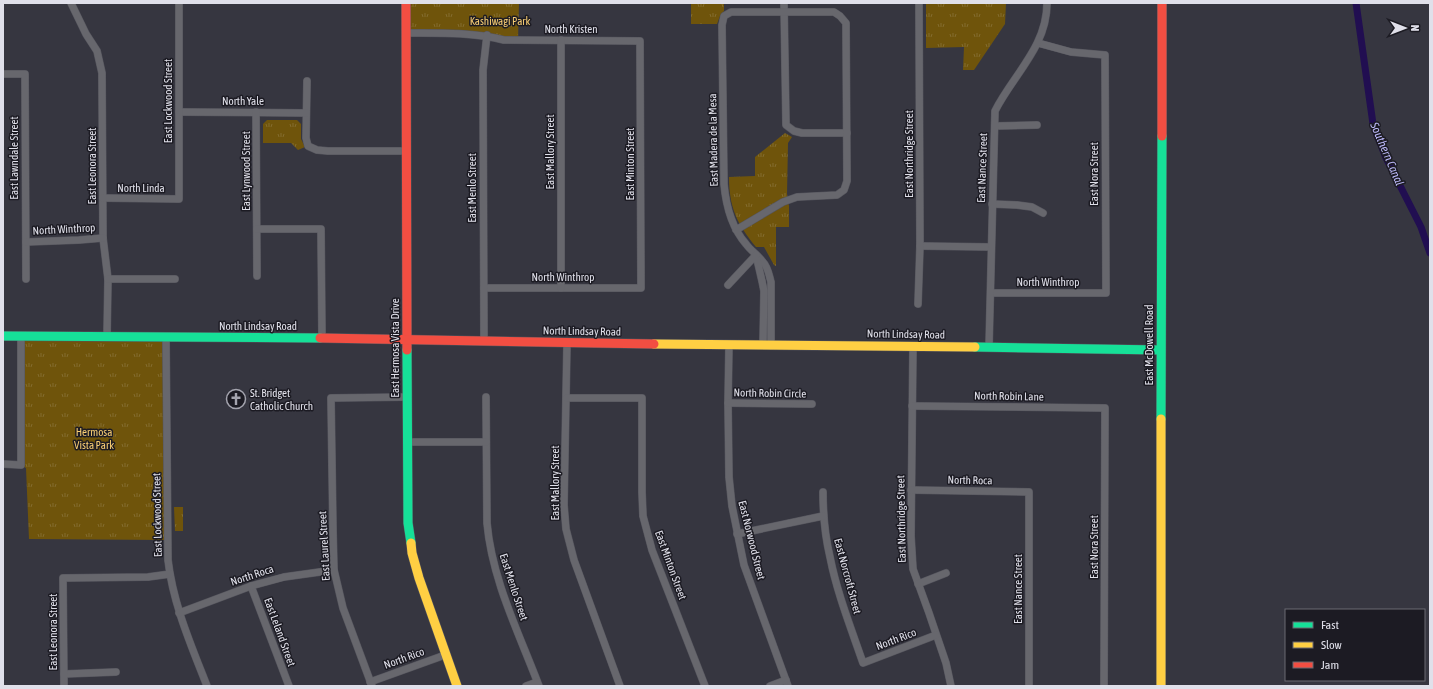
<svg xmlns="http://www.w3.org/2000/svg" width="1433" height="689" font-family="'Asap Condensed',sans-serif">
<defs>
<pattern id="grass-tufts" width="24" height="20" patternUnits="userSpaceOnUse"><rect width="24" height="20" fill="#6f540b"/><path d="M3 7l-1-3M5 7V3M7 7l1-3M15 17l-1-3M17 17v-4M19 17l1-3" fill="none" stroke="#836c2f"/></pattern>
</defs>
<rect width="100%" height="100%" fill="#363640"/>
<g fill="url(#grass-tufts)">
<path d="M 406,3 L 519,3 L 518,40 L 406,33 Z"/>
<path d="M 691,3 L 724,3 L 724,11 L 720,16 L 717,24 L 691,24 Z"/>
<path d="M 926,3 L 1006,3 L 1005,24 L 974,70 L 963,70 L 964,47 L 926,48 Z"/>
<path d="M 267,120 L 297,120 L 301,124 L 301,139 L 305,147 L 298,150 L 291,143 L 263,143 L 263,124 Z"/>
<path d="M 785,133 L 792,137 L 788,143 L 787,194 L 789,206 L 789,227 L 776,227 L 776,266 L 774,265 L 764,247 L 756,247 C 737,224 729,207 729,177 L 755,176 L 755,157 Z"/>
<path d="M 21,336 L 166,338 L 168,540 L 29,539 L 26,468 L 21,465 Z"/>
<path d="M 174,507 L 183,507 L 183,531 L 175,531 Z"/>
</g>
<g fill="none" stroke-linecap="round" stroke-linejoin="round">
<path stroke="#210e51" stroke-width="7" d="M 1356,3 L 1373,124 L 1386,158 L 1421,227 L 1430,253"/>
<defs>
<g id="street">
<path d="M 71,3 L 86,34 L 97,51 L 102,73 L 103,238 L 108,279 L 107,336"/>
<path d="M 784,3 L 786,125 L 794,131 L 802,133 L 847,133"/>
<path d="M 406,33 C 439,33 472,32 504,40 L 640,41 L 641,288 L 484,288"/>
<path d="M 561,40 L 561,288"/>
<path d="M 3,74 L 25,74 L 26,279"/>
<path d="M 307,81 L 306,138 L 308,146 L 317,150 L 328,151 L 406,151"/>
<path d="M 179,112 L 306,113"/>
<path d="M 256,112 L 257,276"/>
<path d="M 995,126 L 1037,125"/>
<path d="M 103,198 L 179,199 L 179,3"/>
<path d="M 992,204 L 1017,205 L 1032,207 L 1043,213"/>
<path d="M 257,229 L 321,229 L 322,338"/>
<path d="M 736,230 L 783,202 L 797,197 L 837,195 L 844,190 L 847,181 L 846,23 L 840,16 L 834,12 L 731,12 L 724,16 L 722,25 L 724,184 C 726,206 731,227 746,244 C 751,251 758,255 763,262 C 768,267 769,275 771,282 L 771,346"/>
<path d="M 26,242 L 79,240 L 103,238"/>
<path d="M 920,246 L 991,247"/>
<path d="M 756,255 L 762,281 L 764,291 L 763,345"/>
<path d="M 108,279 L 175,279"/>
<path d="M 728,285 L 756,255"/>
<path d="M 991,293 L 1106,293 L 1105,55 L 1071,52 L 1038,43"/>
<path d="M 918,304 L 920,246 L 919,3"/>
<path d="M 166,338 L 168,560 C 173,604 191,645 207,686"/>
<path d="M 484,341 L 483,70 L 487,35"/>
<path d="M 567,343 L 564,505 L 566,529 L 574,560 L 620,686"/>
<path d="M 729,345 L 728,403 L 729,477 L 732,506 L 744,565 L 788,686"/>
<path d="M 913,346 L 911,536 L 913,569 L 929,613 L 946,663 L 951,686"/>
<path d="M 989,347 L 995,111 C 1013,75 1047,47 1047,3"/>
<path d="M 486,397 L 487,523 C 492,580 519,633 539,686"/>
<path d="M 567,398 L 642,398 L 642,492 L 643,516 L 652,550 L 705,686"/>
<path d="M 728,403 L 812,404"/>
<path d="M 912,406 L 1105,408 L 1104,686"/>
<path d="M 407,442 L 486,442"/>
<path d="M 3,464 L 21,465 L 21,336"/>
<path d="M 911,490 L 1029,492 L 1029,686"/>
<path d="M 823,492 C 823,514 825,536 830,557 C 837,593 851,628 863,663 L 936,635"/>
<path d="M 737,534 L 823,516"/>
<path d="M 918,584 L 946,573"/>
<path d="M 251,586 L 289,686"/>
<path d="M 179,613 L 251,586 L 284,577 L 334,570"/>
<path d="M 64,674 L 116,672"/>
<path d="M 370,682 L 445,655"/>
<path d="M 64,686 L 63,578 L 148,577 L 170,574"/>
<path d="M 372,686 L 343,608 L 334,570 L 333,531 L 331,398 L 407,397"/>
<path d="M 526,686 L 537,682"/>
<path d="M 770,686 L 786,680"/>
</g>
<g id="fast">
<path d="M 3,336 L 320,338"/>
<path d="M 975,347 L 1160,350"/>
<path d="M 407,350 L 408,523 L 411,543"/>
<path d="M 1161,419 L 1162,136"/>
</g>
<g id="slow">
<path d="M 654,344 L 975,347"/>
<path d="M 411,543 L 412,553 L 419,578 L 457,686"/>
<path d="M 1161,686 L 1161,419"/>
</g>
<g id="jam">
<path d="M 406,3 L 407,350"/>
<path d="M 1162,136 L 1162,3"/>
<path d="M 320,338 L 654,344"/>
</g>
</defs>
<use href="#street" stroke="#55555d" stroke-width="8"/>
<use href="#fast" stroke="#55555d" stroke-width="10"/>
<use href="#slow" stroke="#55555d" stroke-width="10"/>
<use href="#jam" stroke="#55555d" stroke-width="10"/>
<use href="#street" stroke="#67676d" stroke-width="7"/>
<use href="#fast" stroke="#16e098" stroke-width="9"/>
<use href="#slow" stroke="#ffcf43" stroke-width="9"/>
<use href="#jam" stroke="#f24e42" stroke-width="9"/>
</g>
<defs>
<symbol id="church-ring" viewBox="-11 -11 22 22"><circle r="9.5" fill="#1c1b23" stroke="#a4a4ae" stroke-width="1.5"/><path d="M-1.2-6h2.4v3.5h3.3v2.4h-3.3V6h-2.4V-.1h-3.3v-2.4h3.3Z" fill="#a4a4ae"/></symbol>
</defs>
<g fill-rule="evenodd">
<use href="#church-ring" x="225" y="388" width="22" height="22"/>
</g>
<g text-anchor="middle" dominant-baseline="central" stroke-width="3" stroke-linejoin="round" paint-order="stroke">
<g font-size="11" fill="#facf74" stroke="#1c1b23">
<text x="500" y="21">Kashiwagi Park</text>
<text x="94" y="432">Hermosa<tspan x="94" dy="13">Vista Park</tspan></text>
</g>
<g font-size="11" fill="#e0e0ea" stroke="#1c1b23">
<text x="571" y="29">North Kristen</text>
<text transform="translate(168 101) rotate(-90)">East Lockwood Street</text>
<text x="243" y="101">North Yale</text>
<text transform="translate(713 140) rotate(-91)">East Madera de la Mesa</text>
<text transform="translate(550 152) rotate(-90)">East Mallory Street</text>
<text transform="translate(909 154) rotate(-90)">East Northridge Street</text>
<text transform="translate(14 158) rotate(-90)">East Lawndale Street</text>
<text transform="translate(630 164) rotate(-90)">East Minton Street</text>
<text transform="translate(92 166) rotate(-90)">East Leonora Street</text>
<text transform="translate(982 168) rotate(-88)">East Nance Street</text>
<text transform="translate(246 171) rotate(-90)">East Lynwood Street</text>
<text transform="translate(1094 174) rotate(-90)">East Nora Street</text>
<text x="141" y="188">North Linda</text>
<text transform="translate(472 188) rotate(-90)">East Menlo Street</text>
<text transform="translate(64 229) rotate(-3)">North Winthrop</text>
<text x="563" y="277">North Winthrop</text>
<text x="1048" y="282">North Winthrop</text>
<text x="258" y="326">North Lindsay Road</text>
<text transform="translate(582 331) rotate(1)">North Lindsay Road</text>
<text transform="translate(906 334) rotate(1)">North Lindsay Road</text>
<text transform="translate(1149 345) rotate(-90)">East McDowell Road</text>
<text transform="translate(395 348) rotate(-90)">East Hermosa Vista Drive</text>
<text transform="translate(770 393) rotate(1)">North Robin Circle</text>
<text transform="translate(1009 396) rotate(1)">North Robin Lane</text>
<text transform="translate(970 480) rotate(1)">North Roca</text>
<text transform="translate(555 483) rotate(-90)">East Mallory Street</text>
<text transform="translate(157 515) rotate(-91)">East Lockwood Street</text>
<text transform="translate(901 519) rotate(-91)">East Northridge Street</text>
<text transform="translate(752 540) rotate(76)">East Norwood Street</text>
<text transform="translate(324 546) rotate(-93)">East Laurel Street</text>
<text transform="translate(1094 547) rotate(-90)">East Nora Street</text>
<text transform="translate(671 565) rotate(70)">East Minton Street</text>
<text transform="translate(252 575) rotate(-18)">North Roca</text>
<text transform="translate(848 576) rotate(75)">East Norcroft Street</text>
<text transform="translate(514 587) rotate(72)">East Menlo Street</text>
<text transform="translate(1018 589) rotate(-90)">East Nance Street</text>
<text transform="translate(53 632) rotate(-90)">East Leonora Street</text>
<text transform="translate(280 632) rotate(70)">East Leland Street</text>
<text transform="translate(896 639) rotate(-21)">North Rico</text>
<text transform="translate(404 658) rotate(-20)">North Rico</text>
</g>
<g font-size="11" fill="#e0e0ea" stroke="#1c1b23" text-anchor="start">
<text x="250" y="393">St. Bridget<tspan x="250" dy="13">Catholic Church</tspan></text>
</g>
<g font-size="12" font-style="italic" fill="#bab7f7" stroke="#1c1b23">
<text transform="translate(1387 154) rotate(67)">Southern Canal</text>
</g>
</g>
<rect width="1433" height="689" fill="none" stroke="#e0e0ea" stroke-width="8"/>
<rect x="1285" y="609" width="140" height="72" fill="#1c1b23" stroke="#6a6a73"/>
<rect x="1293" y="622" width="20" height="6" fill="#16e098" stroke="#6a6a73"/>
<text x="1321" y="629" font-size="12" fill="#e0e0ea">Fast</text>
<rect x="1293" y="642" width="20" height="6" fill="#ffcf43" stroke="#6a6a73"/>
<text x="1321" y="649" font-size="12" fill="#e0e0ea">Slow</text>
<rect x="1293" y="662" width="20" height="6" fill="#f24e42" stroke="#6a6a73"/>
<text x="1321" y="669" font-size="12" fill="#e0e0ea">Jam</text>
<g transform="translate(1405 28) rotate(90)" stroke="#1c1b23" stroke-width="3" paint-order="stroke">
<path d="M0-3L7 15L0 10L-7 15Z" fill="#e0e0ea"/>
<text y="-6" font-size="11" font-weight="bold" text-anchor="middle" fill="#e0e0ea">N</text>
</g>
</svg>
